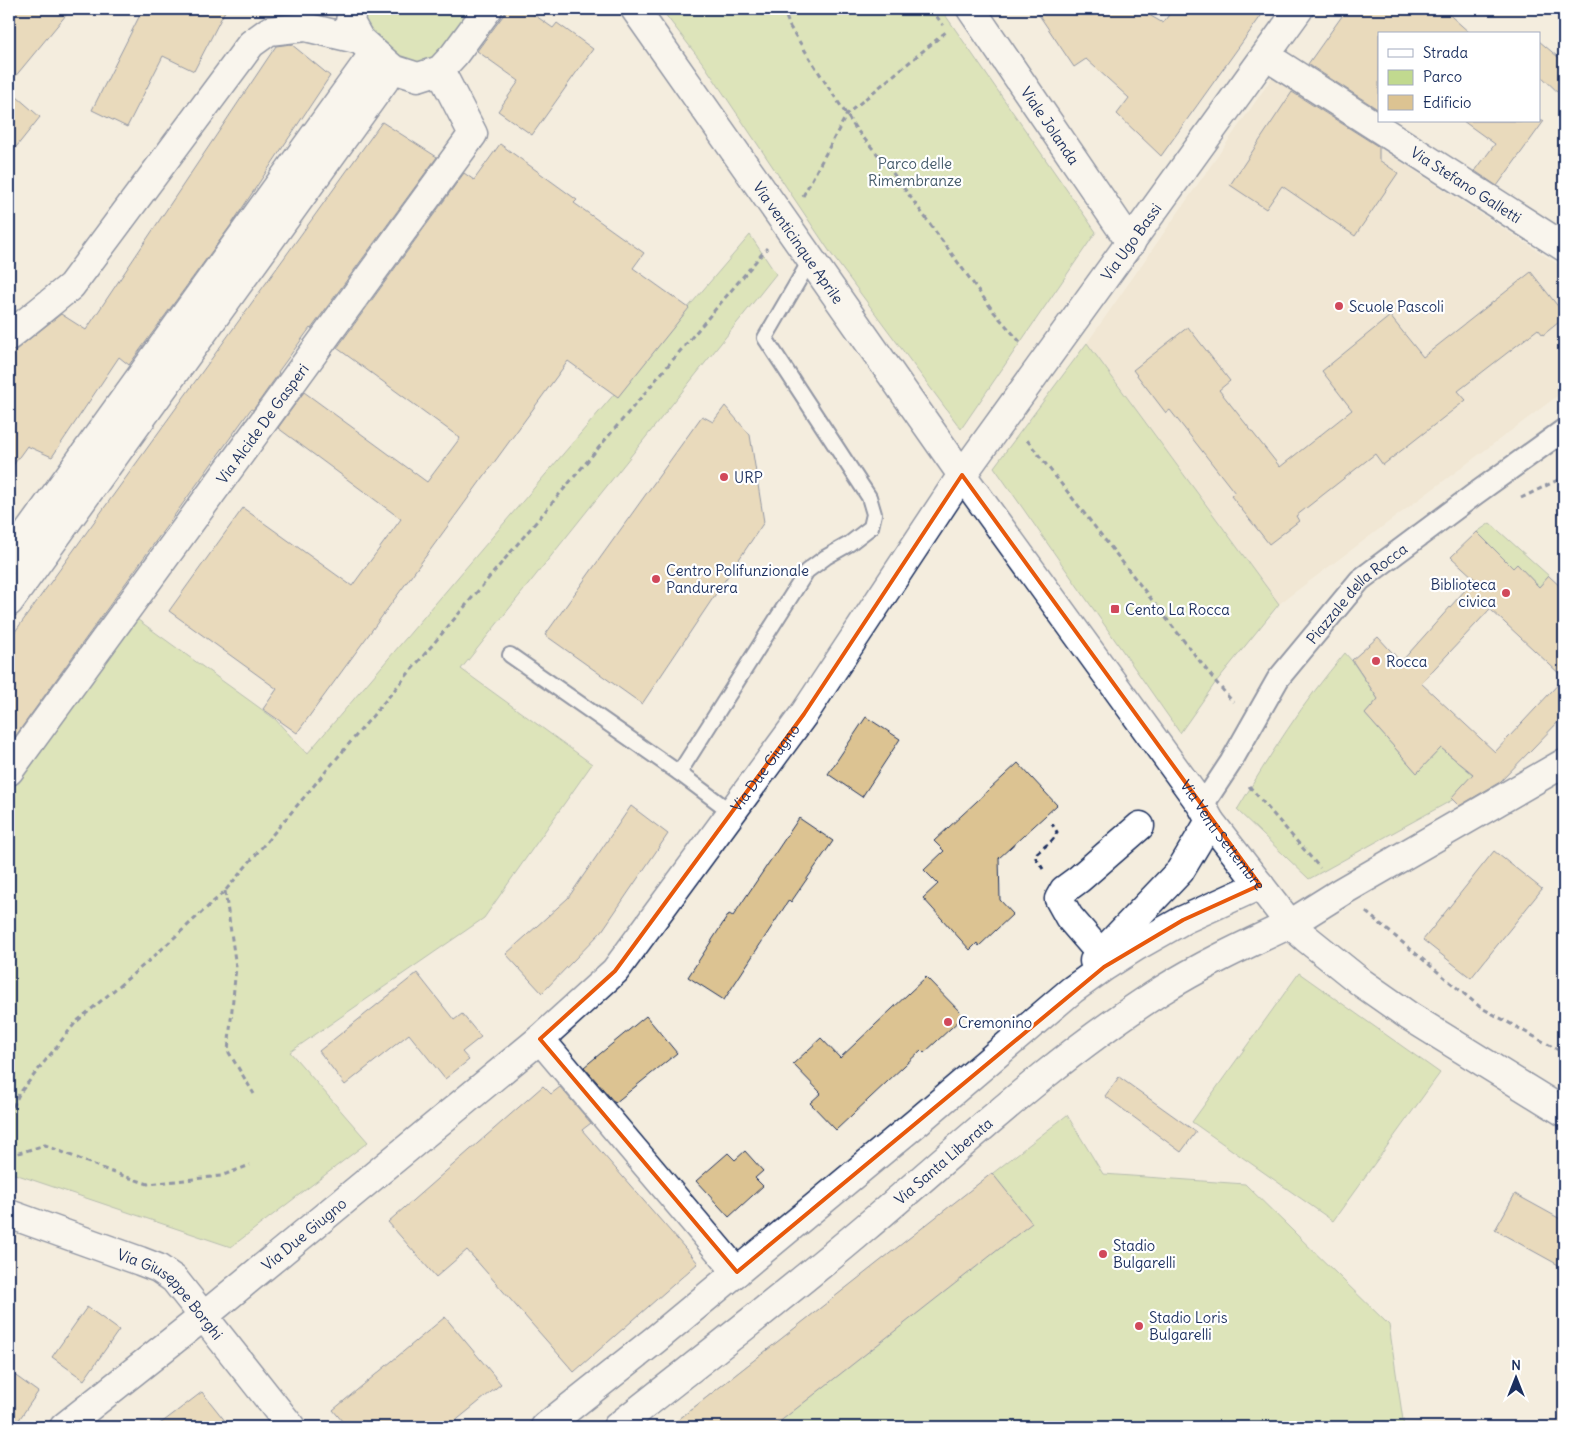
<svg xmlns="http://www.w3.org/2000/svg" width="1573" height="1436" font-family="Delius,sans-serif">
<rect width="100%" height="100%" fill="#f4edde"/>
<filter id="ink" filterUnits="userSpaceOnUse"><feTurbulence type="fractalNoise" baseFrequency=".02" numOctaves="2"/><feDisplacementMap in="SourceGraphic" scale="10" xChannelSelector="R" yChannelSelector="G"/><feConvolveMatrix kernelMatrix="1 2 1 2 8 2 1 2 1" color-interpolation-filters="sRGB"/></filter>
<g filter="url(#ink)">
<path fill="#ede0c7" d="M 1272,78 L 1564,268 L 1564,391 L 1279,604 L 1087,343 Z"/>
<g fill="#c1d98f" stroke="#6e8476">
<path d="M 364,9 L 477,9 L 444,54 L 423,63 L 404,60 L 364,22 Z"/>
<path d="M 661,9 L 941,9 L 1096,232 L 961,429 L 832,255 L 705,66 Z"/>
<path d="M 750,235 L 776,274 L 461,669 L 592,764 L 484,918 L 290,1052 L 368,1142 L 231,1247 L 9,1172 L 9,788 L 134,617 L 275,719 L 307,754 Z"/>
<path d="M 1087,343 L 1279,604 L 1216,682 L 1180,733 L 994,467 Z"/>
<path d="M 1490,523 L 1549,576 L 1539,587 L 1517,564 L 1502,580 L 1493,572 L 1503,558 L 1477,532 Z"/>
<path d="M 1345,653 L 1352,661 L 1378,699 L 1365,714 L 1417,773 L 1441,748 L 1483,783 L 1309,879 L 1237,810 C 1270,755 1303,702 1345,653 Z"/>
<path d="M 1299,973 L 1440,1073 L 1333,1221 L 1192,1122 Z"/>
<path d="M 1067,1115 L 1103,1174 L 1245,1184 L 1389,1325 L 1404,1427 L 669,1427 Z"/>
</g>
<g fill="#dcc392" stroke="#1b2f5e" fill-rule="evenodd">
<path d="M 9,9 L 71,9 L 9,84 Z"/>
<path d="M 143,9 L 226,9 L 194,71 L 163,56 L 127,127 L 92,110 Z"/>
<path d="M 508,9 L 526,9 L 553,28 L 557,23 L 593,49 L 532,135 L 498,111 L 519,81 L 477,51 Z"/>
<path d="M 1035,9 L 1139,9 L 1163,23 L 1173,9 L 1266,9 L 1161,156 L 1117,114 L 1129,98 L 1086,59 L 1074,67 Z"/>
<path d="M 1347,9 L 1443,9 L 1471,34 L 1379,34 L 1379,110 L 1308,64 Z"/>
<path d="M 1539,41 L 1564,62 L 1564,98 L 1539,74 Z"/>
<path d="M 291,44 L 330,76 L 231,225 L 129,365 L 119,357 L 52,457 L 27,446 L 9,471 L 9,361 L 17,349 L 61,314 L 86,330 L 276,46 Z"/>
<path d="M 9,90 L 40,117 L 9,156 Z"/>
<path d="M 1292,92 L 1379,147 L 1379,160 L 1398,173 L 1355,236 L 1282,186 L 1266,209 L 1230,185 Z"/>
<path d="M 1463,121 L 1544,121 L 1497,186 L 1475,171 L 1495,144 Z"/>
<path d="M 382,122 L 437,157 L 311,329 L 310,328 L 278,372 L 279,373 L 253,410 L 251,409 L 9,745 L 9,640 Z"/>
<path d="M 500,144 L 577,200 L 574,203 L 644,253 L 633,268 L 689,308 L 618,397 L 568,361 L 297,733 L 263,709 L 277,689 L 169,611 L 243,508 L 352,586 L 401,519 L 278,428 L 304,392 L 427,482 L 460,438 L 337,348 L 464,173 L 474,180 Z"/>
<path d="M 1531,272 L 1564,314 L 1564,318 L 1543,335 L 1538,329 L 1458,391 L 1466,400 L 1383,465 L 1375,454 L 1296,516 L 1299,521 L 1269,544 L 1231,496 L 1235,493 L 1170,410 L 1166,413 L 1133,370 L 1188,327 L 1230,381 L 1219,390 L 1280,467 L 1352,410 L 1322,371 L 1390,316 L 1423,357 Z"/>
<path d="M 725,406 L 750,435 L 764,522 L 642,704 L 545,635 L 702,416 L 713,422 Z"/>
<path d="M 1477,532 L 1513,568 L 1517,564 L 1539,587 L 1549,576 L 1564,590 L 1564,716 L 1500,782 L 1459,806 L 1451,798 L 1473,774 L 1441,748 L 1417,773 L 1365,714 L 1378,699 L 1352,660 L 1378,637 L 1401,662 L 1475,579 L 1451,557 ZM 1490,609 L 1564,678 L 1495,752 L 1421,683 Z"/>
<path d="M 866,717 L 900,739 L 862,797 L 828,774 Z"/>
<path d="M 1018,763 L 1057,805 L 999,858 L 1000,900 L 1013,914 L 979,946 L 977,943 L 970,950 L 923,898 L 938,884 L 924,870 L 944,851 L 934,841 Z"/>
<path d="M 631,806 L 668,834 L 602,931 L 542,993 L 506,954 L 568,898 Z"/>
<path d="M 799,818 L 833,841 L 791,902 L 789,900 L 724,1000 L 688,977 L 729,914 L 733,916 Z"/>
<path d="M 1494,851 L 1542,889 L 1471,978 L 1423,940 Z"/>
<path d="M 417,973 L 454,1020 L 462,1014 L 481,1037 L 462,1052 L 469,1060 L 445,1079 L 409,1034 L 345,1085 L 319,1051 Z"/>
<path d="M 926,977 L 964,1016 L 924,1053 L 921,1050 L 836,1130 L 810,1103 L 821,1093 L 793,1064 L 821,1038 L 840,1058 Z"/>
<path d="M 646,1016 L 677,1053 L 615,1103 L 584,1067 Z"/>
<path d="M 1119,1077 L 1196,1132 L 1181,1152 L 1105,1096 Z"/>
<path d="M 543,1086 L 551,1094 L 560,1087 L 591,1123 L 582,1130 L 698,1263 L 574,1372 L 467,1250 L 436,1277 L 388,1222 Z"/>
<path d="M 745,1151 L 763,1171 L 755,1178 L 763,1186 L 729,1217 L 696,1181 L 728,1153 L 735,1160 Z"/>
<path d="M 992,1173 L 1032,1223 L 773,1427 L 669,1427 Z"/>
<path d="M 1515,1194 L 1564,1221 L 1564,1268 L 1495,1230 Z"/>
<path d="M 87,1307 L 119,1330 L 84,1380 L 52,1357 Z"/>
<path d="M 445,1317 L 501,1384 L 448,1427 L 347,1427 L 333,1410 Z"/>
<path d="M 9,1371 L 38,1392 L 14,1427 L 9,1427 Z"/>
<path d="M 202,1392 L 230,1427 L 156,1427 Z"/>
</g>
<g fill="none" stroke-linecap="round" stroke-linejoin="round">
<defs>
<g id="service">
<path d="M 510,655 L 679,773 L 731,812"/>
<path d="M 679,773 L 807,571 L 826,557 L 849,544 L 871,527 L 874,514 L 869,497 L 765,338 L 811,259"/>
</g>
<g id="pedestrian">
<path id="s1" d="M 1202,806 L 1231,762 L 1278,679 L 1360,580 L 1475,494 L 1564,430"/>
</g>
<g id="minor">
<path d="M 352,9 L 350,22 L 360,40 L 393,69 L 418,77 L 440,70 L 454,55 L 488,9"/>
<path id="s2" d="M 971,9 L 1131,243"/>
<path id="s3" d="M 1266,56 L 1564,247"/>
<path d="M 9,336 L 71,286 L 251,44 L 269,31 L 305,27 L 360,40"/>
<path d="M 9,559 L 374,53"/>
<path d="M 9,602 L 393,69"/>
<path id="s4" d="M 9,771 L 473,134 L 440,70"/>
<path d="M 1290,924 L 1341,892 L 1564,763"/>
<path d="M 1101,954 L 1069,917 L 1059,899 L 1064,890 L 1079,879 L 1140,826"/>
<path d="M 540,1039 L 737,1272"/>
<path id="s5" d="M 9,1214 L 140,1261 L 158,1268 L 174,1279 L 291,1427"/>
<path id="s6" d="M 64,1427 L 204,1316 L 540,1039 L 615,971 L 804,714 L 962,475 L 1299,9"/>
</g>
<g id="tertiary">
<path id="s7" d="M 635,9 L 962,475 L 1202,806 L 1210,821 L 1290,924 L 1306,938 L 1362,983 L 1409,1016 L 1564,1112"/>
<path d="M 1094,961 L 1180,871 L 1210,821"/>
<path d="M 545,1427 L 656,1339 L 916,1123 L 1072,990 L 1104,967 L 1137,946 L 1183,920 L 1260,885"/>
<path id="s8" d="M 617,1427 C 700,1361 784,1297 865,1228 C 961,1147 1052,1060 1159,992 C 1200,966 1245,945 1290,924"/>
</g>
</defs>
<use href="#service" stroke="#1b2f5e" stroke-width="18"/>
<use href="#pedestrian" stroke="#1b2f5e" stroke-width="25"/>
<use href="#minor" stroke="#1b2f5e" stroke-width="31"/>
<use href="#tertiary" stroke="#1b2f5e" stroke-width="31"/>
<g stroke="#1b2f5e" stroke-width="3" stroke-dasharray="5 4" stroke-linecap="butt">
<path d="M 783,9 L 790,27 L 825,82 L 856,129 L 890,169 L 994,312 L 1021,343"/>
<path d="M 931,9 L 943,25"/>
<path d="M 803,196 L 847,114 L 947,31"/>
<path d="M 1027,440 L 1216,682 L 1233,702"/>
<path d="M 1521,498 L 1564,477"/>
<path d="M 1559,586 L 1564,580"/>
<path d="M 1249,786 L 1320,868"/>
<path d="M 1043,869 L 1036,858 L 1036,854 C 1043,847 1054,842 1057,832 L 1052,824"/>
<path d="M 225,891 L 236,967 L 228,1051 L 254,1094"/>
<path d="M 1366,912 L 1480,1007 L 1564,1053"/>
<path d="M 9,1115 L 19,1094 L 76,1022 L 151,959 L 225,891 L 767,248"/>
<path d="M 9,1156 L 45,1145 L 109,1171 L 148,1184 L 221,1176 L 250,1165"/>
</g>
<use href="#service" stroke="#fff" stroke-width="14"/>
<use href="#pedestrian" stroke="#fff" stroke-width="21"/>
<use href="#minor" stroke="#fff" stroke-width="28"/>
<use href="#tertiary" stroke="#fff" stroke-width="28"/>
</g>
</g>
<path d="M0 0H1573V1436H0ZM 962,475 L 1260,885 L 1183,920 L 1104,967 L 737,1272 L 540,1039 L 615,971 L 804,714 Z" fill="#f4edde" fill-opacity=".55" fill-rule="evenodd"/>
<path fill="none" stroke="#e8590c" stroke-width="4" stroke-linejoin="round" d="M 962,475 L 1260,885 L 1183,920 L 1104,967 L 737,1272 L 540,1039 L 615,971 L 804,714 Z"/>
<g fill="#d1495b" stroke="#fff" stroke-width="2">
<circle cx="1339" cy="306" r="5"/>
<circle cx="724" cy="477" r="5"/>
<circle cx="656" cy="579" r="5"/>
<circle cx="1506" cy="593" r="5"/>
<rect x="1110" y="604" width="10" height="10" rx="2.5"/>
<circle cx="1376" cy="661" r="5"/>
<circle cx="948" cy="1022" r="5"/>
<circle cx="1103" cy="1254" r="5"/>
<circle cx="1139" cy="1326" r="5"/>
</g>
<g text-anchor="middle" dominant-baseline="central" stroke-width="4.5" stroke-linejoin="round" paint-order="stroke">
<g font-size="15" fill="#1b2f5e" stroke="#fff">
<text stroke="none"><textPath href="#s2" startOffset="141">Viale Jolanda</textPath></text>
<text stroke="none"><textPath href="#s3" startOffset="238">Via Stefano Galletti</textPath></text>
<text stroke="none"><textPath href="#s7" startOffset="285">Via venticinque Aprile</textPath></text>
<text stroke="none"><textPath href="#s6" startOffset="1609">Via Ugo Bassi</textPath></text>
<text stroke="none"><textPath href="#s4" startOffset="430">Via Alcide De Gasperi</textPath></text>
<text stroke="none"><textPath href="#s1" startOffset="265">Piazzale della Rocca</textPath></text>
<text stroke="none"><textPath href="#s6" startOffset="968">Via Due Giugno</textPath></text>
<text stroke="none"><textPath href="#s7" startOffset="1014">Via Venti Settembre</textPath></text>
<text stroke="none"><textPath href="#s8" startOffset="421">Via Santa Liberata</textPath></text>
<text stroke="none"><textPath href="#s6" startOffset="308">Via Due Giugno</textPath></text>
<text stroke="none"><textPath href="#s5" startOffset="184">Via Giuseppe Borghi</textPath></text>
</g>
<g font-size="15" fill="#445a6a" stroke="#fff">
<text x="915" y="163">Parco delle<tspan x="915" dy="17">Rimembranze</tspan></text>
</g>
<g font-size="15" fill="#1b2f5e" stroke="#fff" text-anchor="start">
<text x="1349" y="306">Scuole Pascoli</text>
<text x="734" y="477">URP</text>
<text x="666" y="570">Centro Polifunzionale<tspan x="666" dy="17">Pandurera</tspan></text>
<text x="1496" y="584" text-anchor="end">Biblioteca<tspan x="1496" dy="17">civica</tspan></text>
<text x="1125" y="609">Cento La Rocca</text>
<text x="1386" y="661">Rocca</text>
<text x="958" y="1022">Cremonino</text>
<text x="1113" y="1245">Stadio<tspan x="1113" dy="17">Bulgarelli</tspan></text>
<text x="1149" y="1317">Stadio Loris<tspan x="1149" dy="17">Bulgarelli</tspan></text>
</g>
</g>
<rect width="1573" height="1436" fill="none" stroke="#fff" stroke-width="30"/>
<rect x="15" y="15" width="1543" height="1406" fill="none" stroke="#1b2f5e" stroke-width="2" filter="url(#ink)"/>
<rect x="1378" y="32" width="162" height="90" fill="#ffffff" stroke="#a4acbf"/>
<rect x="1388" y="49" width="25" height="8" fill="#ffffff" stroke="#a4acbf"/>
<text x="1423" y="58" font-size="15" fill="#1b2f5e">Strada</text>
<rect x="1388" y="70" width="25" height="15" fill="#c1d98f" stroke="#a4acbf"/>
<text x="1423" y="82" font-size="15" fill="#1b2f5e">Parco</text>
<rect x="1388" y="95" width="25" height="15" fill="#dcc392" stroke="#a4acbf"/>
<text x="1423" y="108" font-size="15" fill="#1b2f5e">Edificio</text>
<g transform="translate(1516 1378)" stroke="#ffffff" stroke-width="4" paint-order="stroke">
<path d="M0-4L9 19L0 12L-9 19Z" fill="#1b2f5e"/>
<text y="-8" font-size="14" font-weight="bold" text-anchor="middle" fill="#1b2f5e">N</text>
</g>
</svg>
